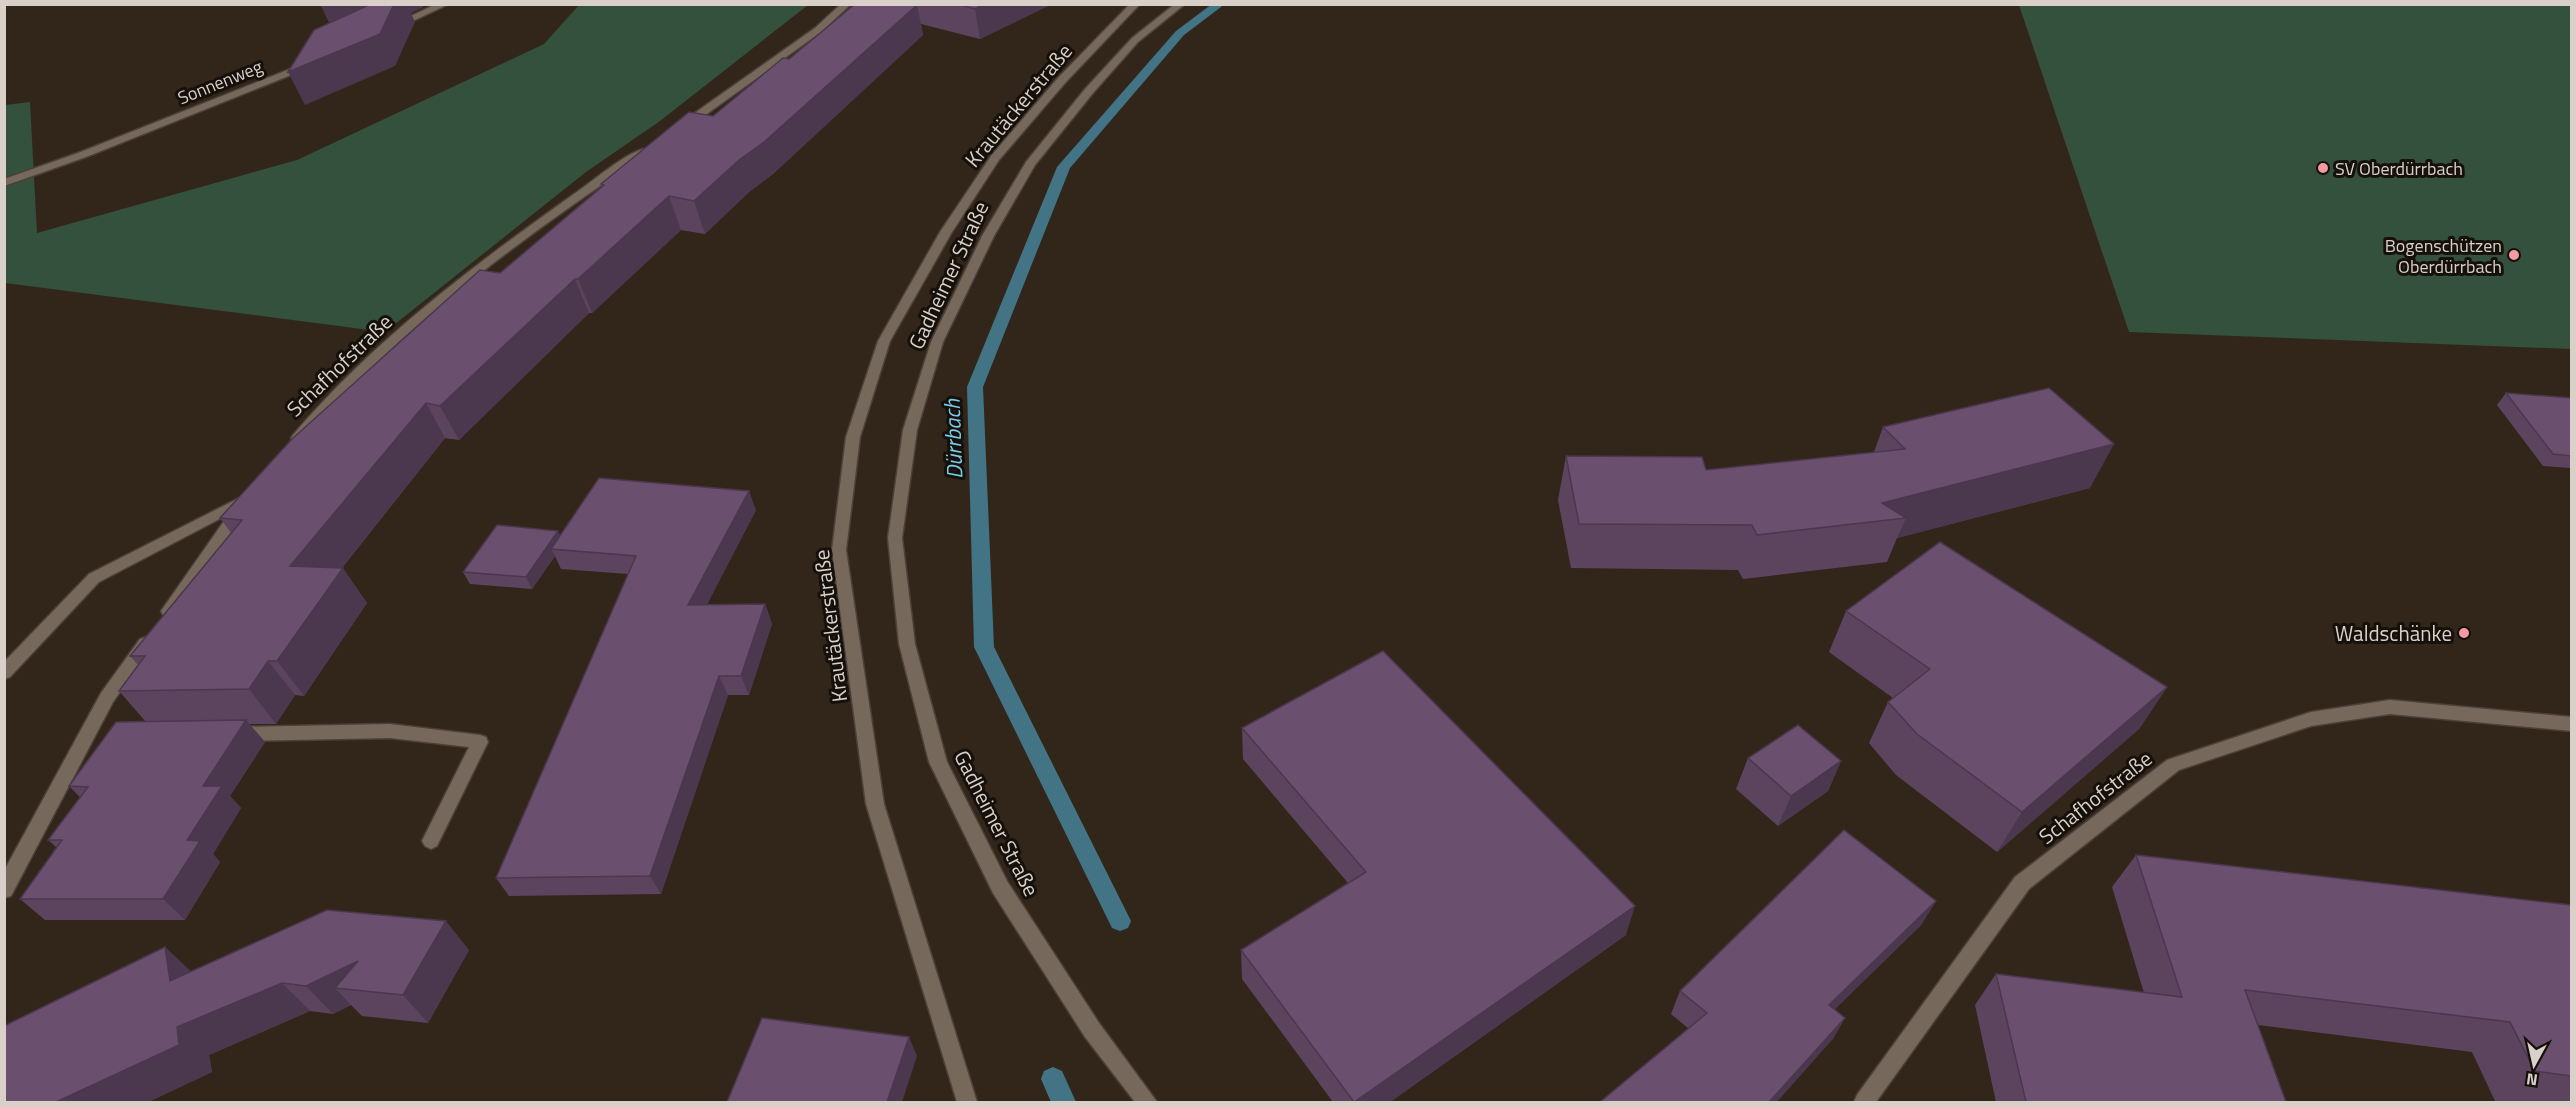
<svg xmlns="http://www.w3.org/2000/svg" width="2576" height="1107" font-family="'Titillium Web',sans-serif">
<rect width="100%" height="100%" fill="#32261b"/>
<g fill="#33513c">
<path d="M 579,5 L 808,5 L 660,121 L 586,172 L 385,332 L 5,283 L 5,105 L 30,102 L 37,233 L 297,160 L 544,44 Z"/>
<path d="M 2019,5 L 2571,5 L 2571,349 L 2129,332 Z"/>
</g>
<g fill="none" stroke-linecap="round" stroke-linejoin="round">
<g fill="#427486" fill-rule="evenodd">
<path d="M 1212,4 L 1225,4 L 1184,35 L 1070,168 L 983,387 L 994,647 L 1131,921 L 1128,928 L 1120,931 L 1112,928 L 974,647 L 967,387 L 1057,167 L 1176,31 Z"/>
<path d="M 1053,1067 L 1062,1071 L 1076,1102 L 1051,1102 L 1041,1079 L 1044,1071 Z"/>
</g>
<defs>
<g id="minor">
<path d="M 436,4 L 449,4 L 398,28 L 390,26 Z"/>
<path d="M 841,4 L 851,4 L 821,32 L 690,126 L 682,126 L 682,122 L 815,28 Z"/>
<path d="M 1130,4 L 1140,4 L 1065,83 L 999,160 L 952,232 L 890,341 L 860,437 L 846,550 L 884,804 L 977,1102 L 957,1102 L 866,804 L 832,550 L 846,437 L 878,341 L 940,232 L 991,156 L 1057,79 Z"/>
<path d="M 1175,4 L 1185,4 L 1138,42 L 1093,93 L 1035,165 L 994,236 L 943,342 L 917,430 L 902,538 L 915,644 L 947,762 L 1007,881 L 1099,1023 L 1157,1102 L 1135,1102 L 1085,1037 L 993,893 L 929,762 L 899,644 L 888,538 L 903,430 L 931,342 L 982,236 L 1026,162 L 1085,89 L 1132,38 Z"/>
<path d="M 308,62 L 313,65 L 311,67 L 86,157 L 4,186 L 4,179 L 78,153 Z"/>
<path d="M 643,149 L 647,150 L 647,154 C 525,236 397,328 303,441 L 293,441 L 291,438 L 293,435 C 373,341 474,265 574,194 C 592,182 624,154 643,149 Z"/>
<path d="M 247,494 L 254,499 L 240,509 L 245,513 L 243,517 L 175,615 L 163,615 L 161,611 L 229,514 L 99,582 L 10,677 L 4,679 L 4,662 L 89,574 Z"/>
<path d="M 146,637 L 152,639 L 154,643 L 113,702 L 11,896 L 4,898 L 4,871 L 101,693 L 140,639 Z"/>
<path d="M 2390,700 L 2572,717 L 2572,731 L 2390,714 L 2311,726 L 2179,770 L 2029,889 L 1876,1102 L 1854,1102 L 1857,1095 L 2015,877 L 2167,760 L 2311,712 Z"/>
<path d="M 390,724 L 480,735 L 486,737 L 488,742 L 437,846 L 431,849 L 425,846 L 422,841 L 469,747 L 390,738 L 236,741 L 230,739 L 228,734 L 230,729 L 236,727 Z"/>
</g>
</defs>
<use href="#minor" stroke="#4b4138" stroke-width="3"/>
<use href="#minor" fill="#77685c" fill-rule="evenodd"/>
</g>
<g fill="#5c445f">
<path d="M 855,4 L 1052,4 L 980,39 L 921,24 L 923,35 L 773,174 L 749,192 L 705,234 L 681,230 L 592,313 L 589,313 L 459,440 L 445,438 L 342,568 L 367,603 L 304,696 L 295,695 L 276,724 L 249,724 L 265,742 L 230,796 L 241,808 L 213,854 L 220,862 L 185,920 L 45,920 L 20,899 L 57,848 L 48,840 L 80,797 L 69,786 L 146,722 L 119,691 L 138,665 L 130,656 L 231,533 L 220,518 L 500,273 L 602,187 L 601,184 L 713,116 L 789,59 Z"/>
<path d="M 2506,393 L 2571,398 L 2571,468 L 2543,466 L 2497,405 Z"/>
<path d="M 1883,427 L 2090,488 L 1897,538 L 1887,562 L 1743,579 L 1738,570 L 1571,568 L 1558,500 L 1566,456 L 1706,470 L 1874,452 Z"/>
<path d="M 756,510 L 707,604 L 765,604 L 772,624 L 749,695 L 728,695 L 661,894 L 509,896 L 496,878 L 628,574 L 561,569 L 555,556 L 532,589 L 470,584 L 463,572 L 560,536 Z"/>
<path d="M 1846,611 L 2167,687 L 2139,729 L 1997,852 L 1896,775 L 1869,743 L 1888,702 L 1893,698 L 1829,652 Z"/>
<path d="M 1242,728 L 1626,935 L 1390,1102 L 1333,1102 L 1242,979 L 1241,950 L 1348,883 L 1243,759 Z"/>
<path d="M 1748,758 L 1841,761 L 1828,791 L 1778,826 L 1736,789 Z"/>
<path d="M 2136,855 L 2571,905 L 2571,1102 L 2509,1102 L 2495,1101 L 2472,1052 L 2258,1025 L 2286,1102 L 1996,1102 L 1975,1005 L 1996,974 L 2144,993 L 2112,887 Z"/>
<path d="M 1936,901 L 1921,925 L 1835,1009 L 1845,1018 L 1832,1040 L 1688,1028 L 1671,1014 L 1680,991 Z"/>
<path d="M 469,950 L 428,1023 L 362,1016 L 351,1005 L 333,1014 L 310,1011 L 209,1055 L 212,1072 L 148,1102 L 4,1102 L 191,972 Z"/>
</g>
<g fill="#4b374e">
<path d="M 326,4 L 424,4 L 422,8 L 411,13 L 415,22 L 395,66 L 305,105 L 288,72 L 340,45 L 321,6 Z"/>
<path d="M 984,4 L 1052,4 L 980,39 L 975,9 Z"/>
<path d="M 917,5 L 923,35 L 773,174 L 749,192 L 705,234 L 694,201 L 739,160 Z"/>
<path d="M 669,196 L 681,230 L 592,313 L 578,279 Z"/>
<path d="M 575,279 L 589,313 L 459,440 L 440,406 Z"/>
<path d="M 426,403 L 445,438 L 315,601 L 290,566 Z"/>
<path d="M 2114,444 L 2090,488 L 1897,538 L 1906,518 L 1882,503 Z"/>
<path d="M 749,491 L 756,510 L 697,624 L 688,605 Z"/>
<path d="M 558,531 L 564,543 L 551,549 L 555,556 L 532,589 L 526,577 Z"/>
<path d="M 343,568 L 367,603 L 304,696 L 277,661 Z"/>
<path d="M 765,604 L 772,624 L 749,695 L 741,676 Z"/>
<path d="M 268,661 L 295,695 L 276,724 L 249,689 Z"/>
<path d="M 719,676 L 728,695 L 661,894 L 650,876 Z"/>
<path d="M 2167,687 L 2139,729 L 1997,852 L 2022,812 Z"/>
<path d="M 246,720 L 265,742 L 230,796 L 241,808 L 213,854 L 220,862 L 185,920 L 163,899 L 187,840 L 203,786 Z"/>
<path d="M 1841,761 L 1828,791 L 1778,826 L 1791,796 Z"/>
<path d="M 1936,901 L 1921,925 L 1816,1027 L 1829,1005 Z"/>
<path d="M 1635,906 L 1626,935 L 1390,1102 L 1355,1102 Z"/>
<path d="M 446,921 L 469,950 L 428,1023 L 403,995 Z"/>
<path d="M 165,947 L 196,976 L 170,981 Z"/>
<path d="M 358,961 L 335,988 L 351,1005 L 333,1014 L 306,986 Z"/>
<path d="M 282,983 L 310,1011 L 209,1055 L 212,1072 L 148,1102 L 56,1102 L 177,1027 Z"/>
<path d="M 1845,1018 L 1832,1040 L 1777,1102 L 1769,1102 Z"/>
<path d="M 909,1037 L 917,1056 L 902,1102 L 887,1102 Z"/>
</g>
<g fill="#6b4f6f" stroke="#4b374e" stroke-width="1.5">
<path d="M 371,4 L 394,4 L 380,34 L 288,72 L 314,30 Z"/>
<path d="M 855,4 L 917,5 L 764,142 L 739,160 L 694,201 L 669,196 L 578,279 L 575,279 L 440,406 L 426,403 L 290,566 L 343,568 L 277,661 L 268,661 L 249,689 L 119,691 L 145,656 L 130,656 L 242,520 L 220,518 L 292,439 L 480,270 L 500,273 L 604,185 L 601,184 L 689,112 L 713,116 L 783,58 L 789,59 Z"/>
<path d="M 958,4 L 984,4 L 975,9 Z"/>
<path d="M 2049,388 L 2114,444 L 1882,503 L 1906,518 L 1757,535 L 1752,525 L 1579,524 L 1566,456 L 1702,457 L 1706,470 L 1905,449 L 1883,427 Z"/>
<path d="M 2506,393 L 2571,398 L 2571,456 L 2553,454 Z"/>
<path d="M 599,478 L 749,491 L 688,605 L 765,604 L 741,676 L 719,676 L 650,876 L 496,878 L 636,556 L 551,549 Z"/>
<path d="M 497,525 L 558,531 L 526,577 L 463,572 Z"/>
<path d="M 1940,542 L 2167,687 L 2022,812 L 1917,734 L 1888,702 L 1930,669 L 1846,611 Z"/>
<path d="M 1383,651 L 1635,906 L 1354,1102 L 1241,950 L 1366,872 L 1242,728 Z"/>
<path d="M 246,720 L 203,786 L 222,786 L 187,840 L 200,841 L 163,899 L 20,899 L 62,840 L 48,840 L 88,787 L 69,786 L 116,722 Z"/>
<path d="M 1798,725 L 1841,761 L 1791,796 L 1748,758 Z"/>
<path d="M 1844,830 L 1936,901 L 1829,1005 L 1845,1018 L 1769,1102 L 1600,1102 L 1707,1013 L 1680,991 Z"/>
<path d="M 2136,855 L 2571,905 L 2571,1076 L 2535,1071 L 2510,1022 L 2245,990 L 2286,1102 L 2026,1102 L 1996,974 L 2182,997 Z"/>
<path d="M 327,910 L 446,921 L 403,995 L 335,988 L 358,961 L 306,986 L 282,983 L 177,1027 L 179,1045 L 56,1102 L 4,1102 L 4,1026 L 165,947 L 170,981 Z"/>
<path d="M 762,1018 L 909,1037 L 887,1102 L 727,1102 Z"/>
</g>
<g fill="#f49aa3" stroke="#16100b" stroke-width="2">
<circle cx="2323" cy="168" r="6"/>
<circle cx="2514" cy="255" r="6"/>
<circle cx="2464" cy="633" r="6"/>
</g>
<g text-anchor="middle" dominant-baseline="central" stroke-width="6" stroke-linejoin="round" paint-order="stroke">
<g font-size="18" fill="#d8d0c9" stroke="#16100b">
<text transform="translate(220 82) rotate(-22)">Sonnenweg</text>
</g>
<g font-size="18" fill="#d8d0c9" stroke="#16100b" text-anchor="start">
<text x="2335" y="168">SV Oberdürrbach</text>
<text x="2502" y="245" text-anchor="end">Bogenschützen<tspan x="2502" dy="21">Oberdürrbach</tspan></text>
</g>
<g font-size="21" fill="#d8d0c9" stroke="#16100b">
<text transform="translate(1018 105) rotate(-50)">Krautäckerstraße</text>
<text transform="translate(948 275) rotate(-65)">Gadheimer Straße</text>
<text transform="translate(339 365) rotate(-44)">Schafhofstraße</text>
<text transform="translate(830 626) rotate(-97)">Krautäckerstraße</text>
<text transform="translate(2095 797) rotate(-38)">Schafhofstraße</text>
<text transform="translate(997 823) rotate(63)">Gadheimer Straße</text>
</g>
<g font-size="21" fill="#d8d0c9" stroke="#16100b" text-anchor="end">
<text x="2452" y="633">Waldschänke</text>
</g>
<g font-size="22" font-style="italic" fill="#7acdea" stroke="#16100b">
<text transform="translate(953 439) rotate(-92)">Dürrbach</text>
</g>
</g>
<rect width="2576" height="1107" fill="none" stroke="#d8d0c9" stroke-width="12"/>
<g transform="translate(2534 1065) rotate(188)" stroke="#16100b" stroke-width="4.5" paint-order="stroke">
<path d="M0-4.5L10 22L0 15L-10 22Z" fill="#d8d0c9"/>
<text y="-9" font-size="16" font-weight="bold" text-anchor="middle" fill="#d8d0c9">N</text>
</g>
</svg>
